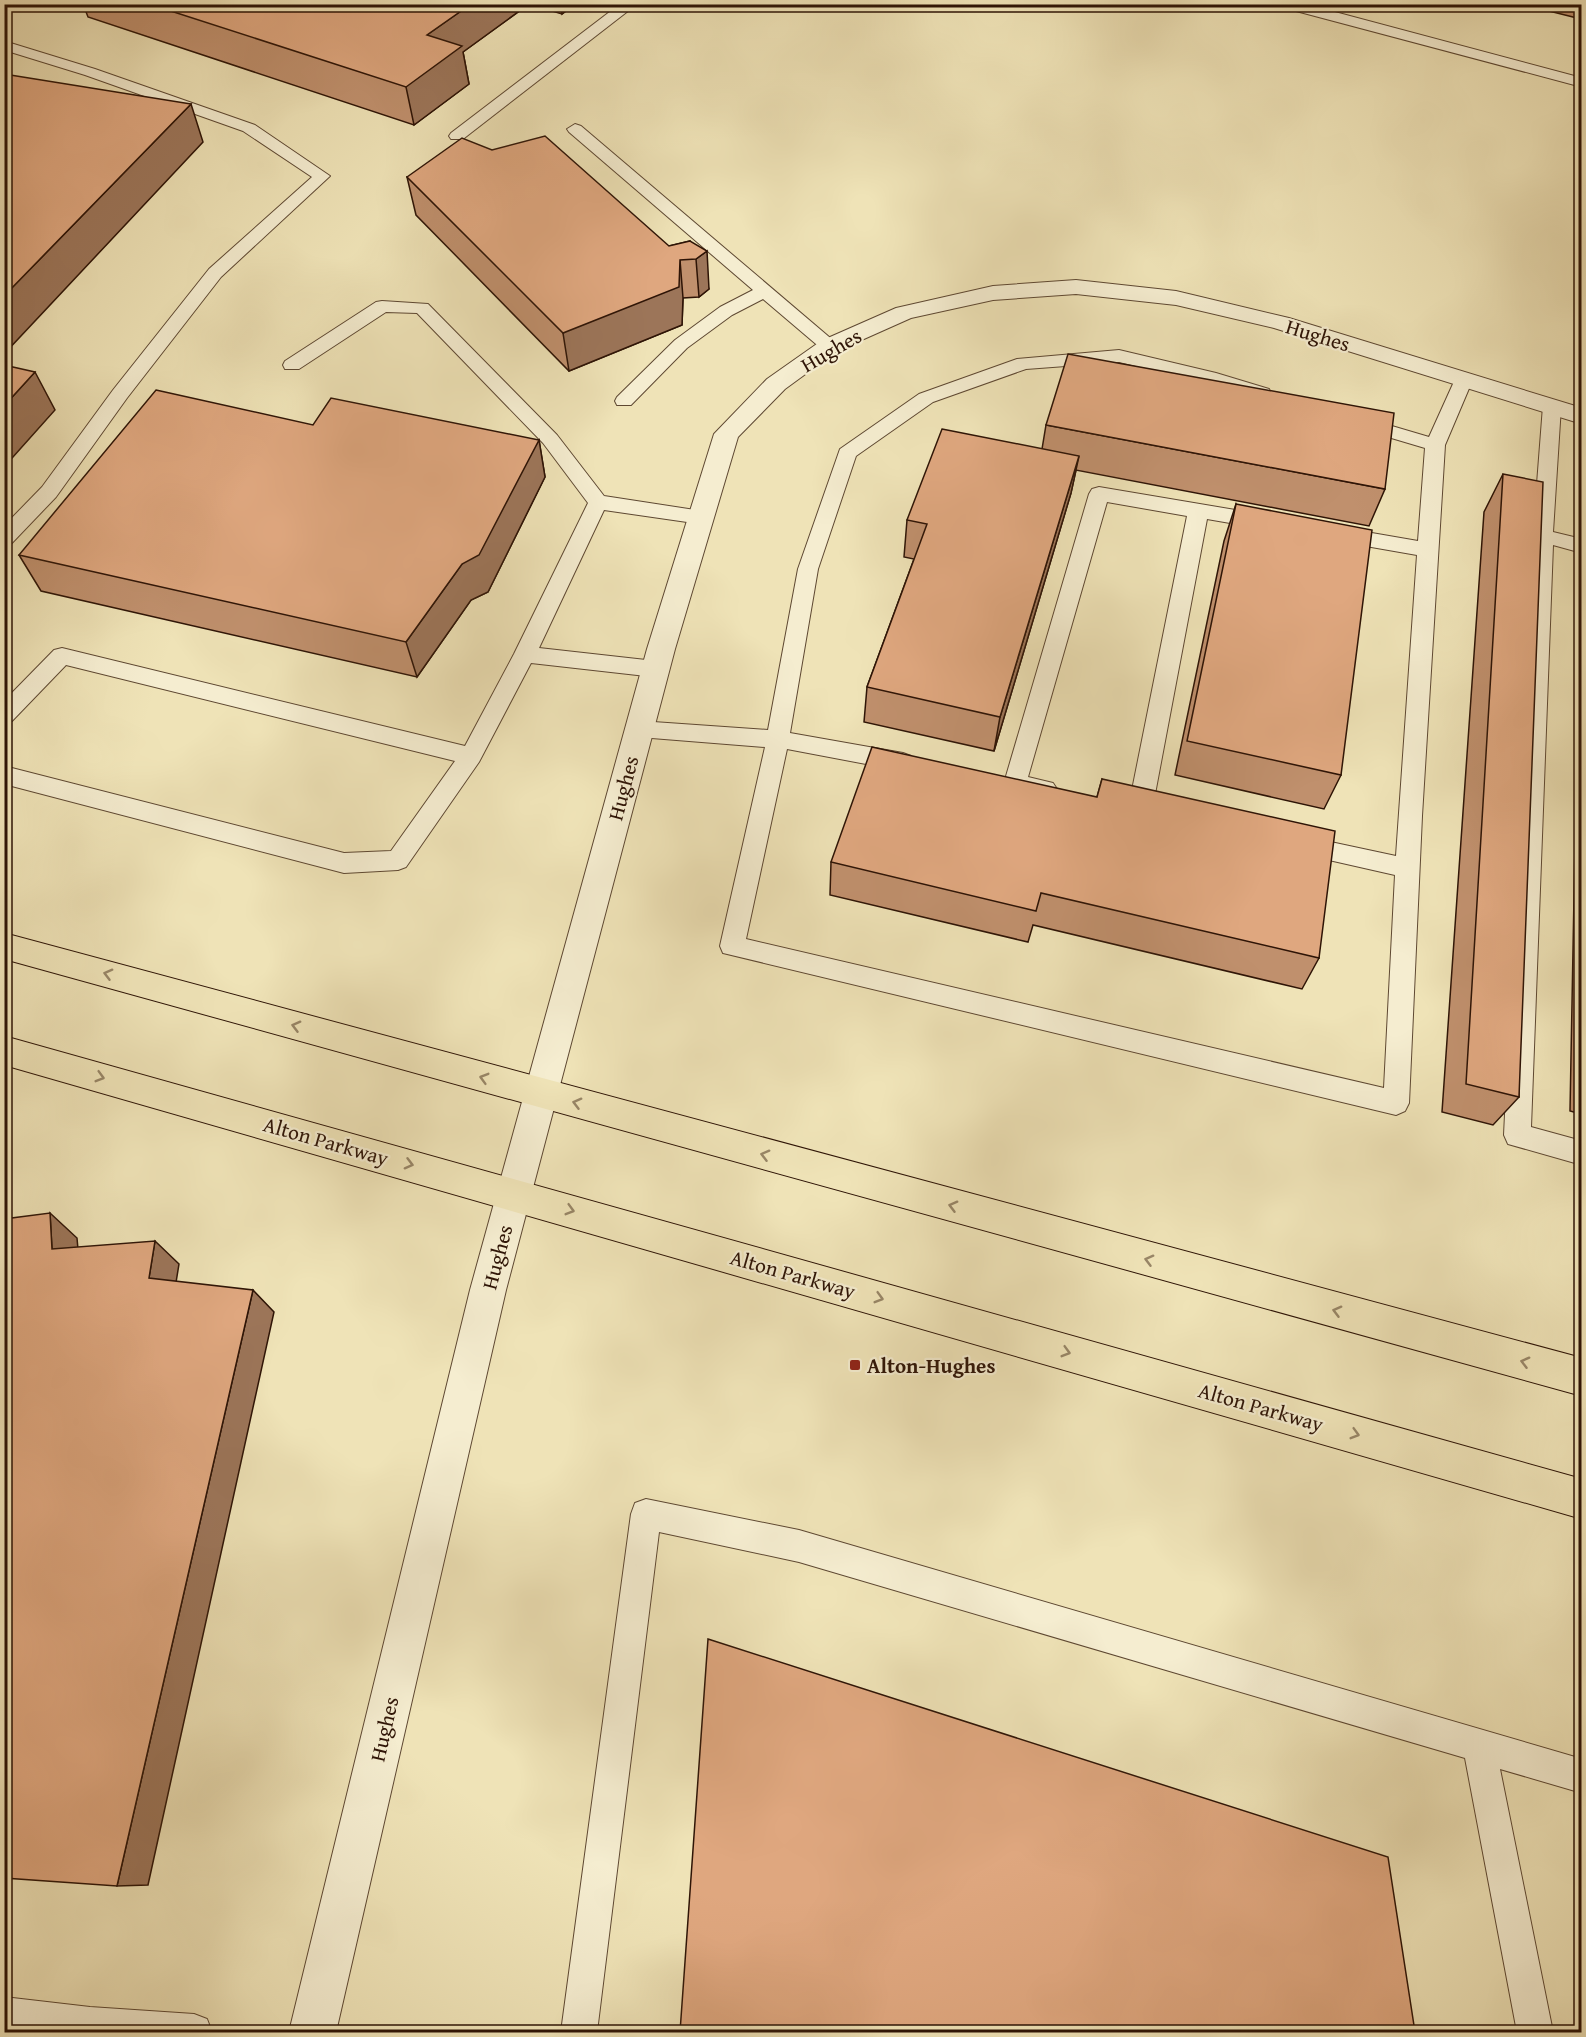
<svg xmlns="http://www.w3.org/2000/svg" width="1586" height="2037" font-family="'Gentium Book Plus',serif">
<rect width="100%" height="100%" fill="#efe3b7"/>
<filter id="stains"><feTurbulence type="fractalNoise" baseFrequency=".00333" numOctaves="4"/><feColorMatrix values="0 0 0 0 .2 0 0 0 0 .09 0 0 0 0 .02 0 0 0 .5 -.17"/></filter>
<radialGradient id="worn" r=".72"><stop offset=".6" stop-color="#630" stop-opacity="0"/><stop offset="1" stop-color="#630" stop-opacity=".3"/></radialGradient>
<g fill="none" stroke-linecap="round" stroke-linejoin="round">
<defs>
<g id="service">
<path d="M 620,4 L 637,4 L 463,139 L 451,139 L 449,136 L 451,133 Z"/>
<path d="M 1279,4 L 1305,4 L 1582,78 L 1582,87 L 1281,7 Z"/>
<path d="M 4,41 L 95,69 L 255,125 L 330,176 L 221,277 L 127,398 L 56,497 L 11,544 L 4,546 L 4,526 L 42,487 L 113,390 L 209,269 L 312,177 L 243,131 L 85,75 L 4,50 Z"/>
<path d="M 575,124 L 581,126 L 835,342 L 838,346 L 835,350 L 823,350 L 763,299 L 732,315 L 687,348 L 631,405 L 617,405 L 615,401 L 617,397 L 675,340 L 720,307 L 753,290 L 569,132 L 567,129 Z"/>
<path d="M 382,301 L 428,304 L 557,435 L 604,496 L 708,512 L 711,517 L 708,522 L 701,524 L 604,510 L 539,648 L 655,661 L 663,663 L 666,669 L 663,675 L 655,677 L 531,663 L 479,762 L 406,867 L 398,870 L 344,873 L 4,784 L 4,766 L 344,853 L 391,851 L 455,761 L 66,665 L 12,721 L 4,723 L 4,701 L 54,650 L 62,648 L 465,746 L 514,654 L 588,503 L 543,443 L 417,313 L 386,312 L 299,369 L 285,369 L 283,365 L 285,361 L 376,302 Z"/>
<path d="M 1119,350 L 1216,373 L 1269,389 L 1271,393 L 1269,397 L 1262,399 L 1211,384 L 1119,362 L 1026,369 L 933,402 L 856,456 L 818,569 L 790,733 L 903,753 L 911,756 L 914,762 L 911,768 L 903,771 L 787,749 L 746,939 L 1384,1088 L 1395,875 L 1298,853 L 1290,851 L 1286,844 L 1290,837 L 1298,835 L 1396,856 L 1417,555 L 1337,541 L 1330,539 L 1327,534 L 1330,529 L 1337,527 L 1418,541 L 1425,448 L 1351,426 L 1348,422 L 1351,418 L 1358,416 L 1429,437 L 1457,375 L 1471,375 L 1473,379 L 1445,445 L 1422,816 L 1409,1103 L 1405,1111 L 1396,1115 L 723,953 L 720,946 L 765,747 L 639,737 L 631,735 L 628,729 L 631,723 L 639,721 L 768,730 L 798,569 L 840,449 L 919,394 L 1017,359 Z"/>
<path d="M 1552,400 L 1559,402 L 1561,406 L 1553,532 L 1582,539 L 1582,553 L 1553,545 L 1531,1127 L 1582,1141 L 1582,1165 L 1508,1144 L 1504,1135 L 1533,536 L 1543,406 L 1545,402 Z"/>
<path d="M 1099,487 L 1265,515 L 1272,517 L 1275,522 L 1272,527 L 1265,529 L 1207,519 L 1152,810 L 1148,816 L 1140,819 L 1132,816 L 1128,810 L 1187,516 L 1107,502 L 1028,777 L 1053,783 L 1057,789 L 1053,795 L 1045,798 L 1007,789 L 1004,783 L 1089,494 L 1092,489 Z"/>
<path d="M 646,1499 L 799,1530 L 1582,1759 L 1582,1793 L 1500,1769 L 1553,2032 L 1517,2032 L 1465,1758 L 799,1562 L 659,1532 L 597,2032 L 561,2032 L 631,1514 L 635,1503 Z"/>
<path d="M 4,1997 L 90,2007 L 194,2014 L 207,2019 L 212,2032 L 4,2032 Z"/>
</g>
<path id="tertiary" d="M 1076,280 L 1176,291 L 1289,318 L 1582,408 L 1582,424 L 1274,328 L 1176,305 L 1076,294 L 993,300 L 911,318 L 837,351 L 785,389 L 738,437 L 675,649 L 506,1290 L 336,2032 L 289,2032 L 470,1290 L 647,649 L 714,434 L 767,379 L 821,341 L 896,308 L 993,286 Z"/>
<g id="primary">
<path d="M 4,933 L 1582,1358 L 1582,1396 L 4,959 Z"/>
<path d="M 4,1036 L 1582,1479 L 1582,1519 L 4,1065 Z"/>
</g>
</defs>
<use href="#service" stroke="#5e4832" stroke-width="2"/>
<use href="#tertiary" stroke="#5e4832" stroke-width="2"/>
<use href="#primary" stroke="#2e1406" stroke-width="2"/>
<use href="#service" fill="#f5edd0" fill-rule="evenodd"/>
<use href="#tertiary" fill="#f5edd0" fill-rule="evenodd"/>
<use href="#primary" fill="#efe3b7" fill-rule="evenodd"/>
</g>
<g fill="#c0906d" stroke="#2e1406" stroke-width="1.5">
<path d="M 83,4 L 529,4 L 463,52 L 469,84 L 414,125 L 88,17 Z"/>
<path d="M 529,4 L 575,4 L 562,14 Z"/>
<path d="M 1521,4 L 1581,4 L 1581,19 Z"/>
<path d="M 407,177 L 669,246 L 690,241 L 709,289 L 699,297 L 683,298 L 682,325 L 569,371 L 416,215 Z"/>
<path d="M 313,425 L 539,440 L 545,477 L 488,592 L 471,600 L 417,677 L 41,591 L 19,555 Z"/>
<path d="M 1046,425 L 1385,489 L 1369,526 L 1076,470 L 1071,493 L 994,751 L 864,722 L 867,687 L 914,559 L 904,557 L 907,520 L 1042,449 Z"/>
<path d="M 1503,474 L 1519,1097 L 1493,1125 L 1442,1112 L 1484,512 Z"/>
<path d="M 1236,504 L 1341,775 L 1324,809 L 1175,775 L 1224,541 Z"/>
<path d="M 1581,571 L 1581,1114 L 1570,1111 L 1580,574 Z"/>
<path d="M 1102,779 L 1319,958 L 1302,989 L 1033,925 L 1028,942 L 830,895 L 831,862 L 1097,797 Z"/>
</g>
<g fill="#9c7559" stroke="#2e1406" stroke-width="1.5">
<path d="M 471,4 L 529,4 L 463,52 L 469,84 L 414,125 L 406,87 L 427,35 Z"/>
<path d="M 561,4 L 575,4 L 562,14 Z"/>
<path d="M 191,104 L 203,142 L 4,354 L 4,296 Z"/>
<path d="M 707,251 L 709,289 L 699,297 L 696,259 Z"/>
<path d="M 680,260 L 683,298 L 682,325 L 569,371 L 563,333 Z"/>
<path d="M 35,372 L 55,410 L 4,467 L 4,406 Z"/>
<path d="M 539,440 L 545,477 L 488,592 L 471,600 L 417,677 L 406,642 L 462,564 Z"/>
<path d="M 1079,456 L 1071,493 L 994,751 L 1000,717 Z"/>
<path d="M 50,1213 L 77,1238 L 80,1272 L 52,1249 Z"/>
<path d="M 155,1241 L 179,1264 L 173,1301 L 149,1278 Z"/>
<path d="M 253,1290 L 274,1312 L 148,1885 L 117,1886 Z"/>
</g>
<g fill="#dfa77f" stroke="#2e1406" stroke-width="1.5">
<path d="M 149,4 L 471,4 L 427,35 L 462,46 L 406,87 Z"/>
<path d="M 4,74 L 191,104 L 4,296 Z"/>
<path d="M 545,136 L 669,246 L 690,241 L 707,251 L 696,259 L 680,260 L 679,287 L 563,333 L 407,177 L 462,138 L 492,150 Z"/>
<path d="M 1068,354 L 1394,413 L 1385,489 L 1046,425 Z"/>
<path d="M 4,365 L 35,372 L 4,406 Z"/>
<path d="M 156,390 L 313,425 L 331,398 L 539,440 L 479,555 L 462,564 L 406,642 L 19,555 Z"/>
<path d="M 942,429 L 1079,456 L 1000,717 L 867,687 L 927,524 L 907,520 Z"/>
<path d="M 1503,474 L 1543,482 L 1519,1097 L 1466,1084 Z"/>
<path d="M 1236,504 L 1372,530 L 1341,775 L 1187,741 Z"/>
<path d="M 872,747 L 1097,797 L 1102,779 L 1335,831 L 1319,958 L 1041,893 L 1036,911 L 831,862 Z"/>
<path d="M 50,1213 L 52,1249 L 155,1241 L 149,1278 L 253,1290 L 117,1886 L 4,1878 L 4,1219 Z"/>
<path d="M 708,1639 L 1388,1857 L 1415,2032 L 680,2032 Z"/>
</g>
<defs><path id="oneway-chevron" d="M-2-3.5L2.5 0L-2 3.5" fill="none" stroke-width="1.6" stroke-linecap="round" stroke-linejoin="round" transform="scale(1.5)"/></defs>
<g stroke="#988667">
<use href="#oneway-chevron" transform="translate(108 974) rotate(-165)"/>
<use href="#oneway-chevron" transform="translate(296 1026) rotate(-165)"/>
<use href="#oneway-chevron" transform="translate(100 1077) rotate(16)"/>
<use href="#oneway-chevron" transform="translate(484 1078) rotate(-164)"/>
<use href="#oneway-chevron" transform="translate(577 1103) rotate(-165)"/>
<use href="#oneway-chevron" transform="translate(765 1155) rotate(-165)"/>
<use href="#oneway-chevron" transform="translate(409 1164) rotate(15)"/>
<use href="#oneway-chevron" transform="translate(953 1206) rotate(-165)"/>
<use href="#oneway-chevron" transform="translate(570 1210) rotate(16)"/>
<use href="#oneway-chevron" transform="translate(1149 1260) rotate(-165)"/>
<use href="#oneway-chevron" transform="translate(879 1298) rotate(16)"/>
<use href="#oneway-chevron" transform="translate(1337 1311) rotate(-165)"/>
<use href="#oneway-chevron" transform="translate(1066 1352) rotate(16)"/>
<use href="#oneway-chevron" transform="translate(1525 1362) rotate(-165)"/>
<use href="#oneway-chevron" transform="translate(1355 1434) rotate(16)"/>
</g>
<rect fill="#8f2418" stroke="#f5edd0" stroke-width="2" x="849" y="1359" width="12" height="12" rx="3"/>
<g text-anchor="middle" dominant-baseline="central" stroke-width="4.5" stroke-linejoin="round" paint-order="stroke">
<g font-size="21" fill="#2e1406" stroke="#f5edd0">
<text transform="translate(1318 335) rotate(17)">Hughes</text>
<text transform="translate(831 350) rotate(-30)">Hughes</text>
<text transform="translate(623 788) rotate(-75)">Hughes</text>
<text transform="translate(326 1141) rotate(16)">Alton Parkway</text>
<text transform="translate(497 1257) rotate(-75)">Hughes</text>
<text transform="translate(793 1274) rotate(16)">Alton Parkway</text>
<text transform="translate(1261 1407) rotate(16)">Alton Parkway</text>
<text transform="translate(384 1729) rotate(-77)">Hughes</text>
</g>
<g font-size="21" font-weight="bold" fill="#2e1406" stroke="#f5edd0" text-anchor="start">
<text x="867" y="1365">Alton-Hughes</text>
</g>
</g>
<rect width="1586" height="2037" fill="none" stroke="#efe3b7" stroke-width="24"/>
<rect x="6" y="6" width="1574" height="2025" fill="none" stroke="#2e1406" stroke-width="3"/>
<rect x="12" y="12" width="1562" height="2013" fill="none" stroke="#2e1406" stroke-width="1.5"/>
<rect width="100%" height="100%" filter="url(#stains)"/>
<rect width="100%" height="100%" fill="url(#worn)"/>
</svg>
